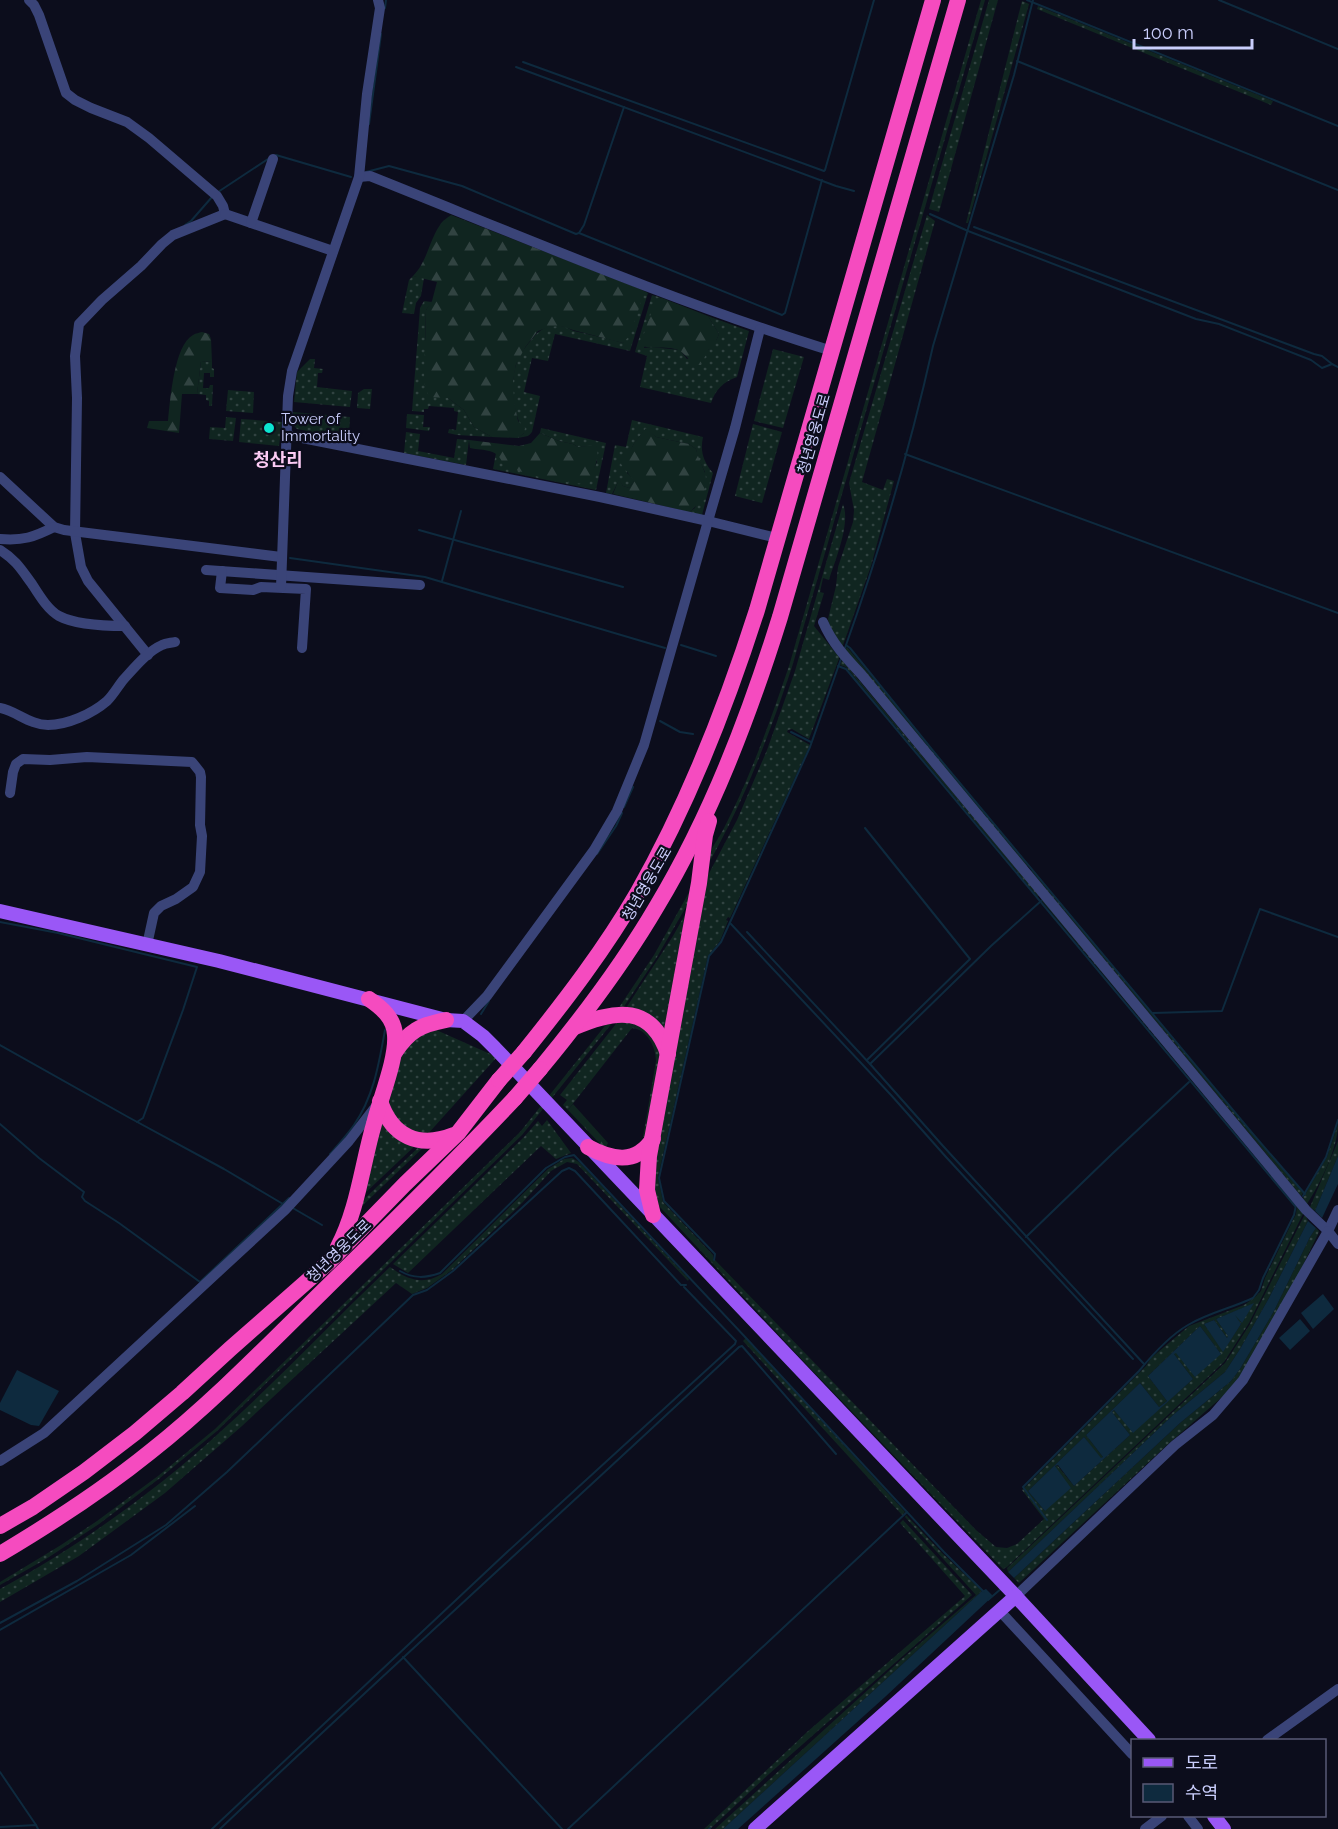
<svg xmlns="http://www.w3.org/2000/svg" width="1338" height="1829" font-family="Raleway,'Noto Sans KR',sans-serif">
<defs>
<pattern id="grass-dots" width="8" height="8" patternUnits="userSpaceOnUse" patternTransform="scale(1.5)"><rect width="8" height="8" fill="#102520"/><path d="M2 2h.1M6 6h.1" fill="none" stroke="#314341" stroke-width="1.8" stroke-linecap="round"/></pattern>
<pattern id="forest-firs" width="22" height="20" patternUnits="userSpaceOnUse" patternTransform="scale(1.5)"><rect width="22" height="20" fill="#102520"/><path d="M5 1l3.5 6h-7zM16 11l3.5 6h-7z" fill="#314341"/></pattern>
</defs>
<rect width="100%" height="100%" fill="#0c0d1c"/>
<g fill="url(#grass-dots)" fill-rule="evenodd">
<path d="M 981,0 L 985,0 L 792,667 C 768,738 744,802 706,868 C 705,855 717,842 723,830 C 750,778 770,722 789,666 Z"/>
<path d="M 989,0 L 998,0 L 939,212 L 929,209 Z"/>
<path d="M 1022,1 L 1029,4 L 968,223 L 966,223 Z"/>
<path d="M 1038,6 L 1273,101 L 1271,105 L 1037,9 Z"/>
<path d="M 927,215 L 935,221 L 862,482 L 883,490 L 887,479 L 894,481 L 871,566 L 842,648 L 829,626 L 828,619 L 836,586 L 838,567 L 853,522 L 854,510 L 849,483 Z"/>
<path d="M 413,276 L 424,278 L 421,296 L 416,303 L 414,314 L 402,313 L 409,280 Z"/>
<path d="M 640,289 L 648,293 L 630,351 L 555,334 L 548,361 L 532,358 L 524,392 L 540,396 L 532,432 L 528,436 L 518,438 L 524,433 C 514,413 509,388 516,365 C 518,356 526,346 533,338 C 539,330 549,324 561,326 C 565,326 569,329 574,331 C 590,335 607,338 623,343 Z"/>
<path d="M 652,295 L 662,298 L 656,300 L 644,348 L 652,347 L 680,350 L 687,359 C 704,352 712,352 719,334 L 708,316 L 749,331 L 737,377 C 723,382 716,389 711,403 L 640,387 L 647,356 L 635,352 Z"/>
<path d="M 424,301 L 432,302 L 426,310 L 425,339 L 448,398 L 464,410 L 474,427 L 492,437 L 457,435 L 448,433 L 449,429 L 456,430 L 458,412 L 454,411 L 454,408 L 429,406 L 428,409 L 424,409 L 424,412 L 412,411 L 420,308 Z"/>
<path d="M 773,349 L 804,357 L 783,428 L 754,421 Z"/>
<path d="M 310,359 L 315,359 L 314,368 L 323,369 L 322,373 L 318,373 L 317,387 L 352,391 L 350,407 L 294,402 L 297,372 Z"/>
<path d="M 201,361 L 212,362 L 212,368 L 214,369 L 214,377 L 210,377 L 210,373 L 204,373 L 203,388 L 209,388 L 210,385 L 213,385 L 212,406 L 209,406 L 209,401 L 206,400 L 206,395 L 197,394 Z"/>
<path d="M 364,389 L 372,389 L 370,409 L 357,408 L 358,393 Z"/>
<path d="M 228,390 L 254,392 L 253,413 L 226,411 Z"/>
<path d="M 293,412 L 350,417 L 349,437 L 345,438 L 297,429 L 293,425 Z"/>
<path d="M 407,414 L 424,415 L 423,427 L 430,427 L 429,431 L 406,428 Z"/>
<path d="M 226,417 L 236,418 L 233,441 L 209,439 L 210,427 L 225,428 Z"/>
<path d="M 241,419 L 282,422 L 279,446 L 239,442 Z"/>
<path d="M 632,420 L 703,437 C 700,451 703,461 713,473 L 702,515 L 689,512 L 695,508 L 705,472 L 698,458 L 696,449 L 689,444 L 656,437 L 646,429 C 631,446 628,451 627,473 L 635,480 L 629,488 L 623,486 L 619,480 L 612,494 L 606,493 L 615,445 L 626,447 Z"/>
<path d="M 753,424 L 782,432 L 762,503 L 735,496 Z"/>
<path d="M 541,428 L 606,443 L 596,490 L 493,469 L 496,453 L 501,457 L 591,474 L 597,462 L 596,446 L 578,447 L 573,444 L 559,441 L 540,433 Z"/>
<path d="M 406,432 L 420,434 L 418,451 L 454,458 L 457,439 L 469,440 L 466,465 L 404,453 Z"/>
<path d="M 843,504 C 851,523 835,561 829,580 L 823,578 L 820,592 L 824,593 L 814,626 L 835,652 L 840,656 L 809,739 L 792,729 L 788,730 L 787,732 L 810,745 L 730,918 L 728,917 L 726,920 L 728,921 L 720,941 L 708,956 L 658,1177 L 663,1202 L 713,1255 L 713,1260 L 715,1260 L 976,1530 L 996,1547 L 1007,1548 L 1017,1544 L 1044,1519 L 1022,1490 L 1146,1366 L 1151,1358 L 1189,1326 L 1244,1305 L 1254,1298 L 1261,1291 L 1265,1278 L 1296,1214 L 1297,1206 L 1041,900 L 1042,898 L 1304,1212 L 1249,1323 L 1224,1362 L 1007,1567 L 1003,1569 L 806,1364 L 659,1206 L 652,1178 L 706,879 L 737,820 L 767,750 L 795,671 ZM 1253,1304 L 1241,1322 L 1236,1314 L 1234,1315 L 1241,1324 L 1223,1351 L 1204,1324 L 1214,1320 L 1227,1338 L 1229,1337 L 1216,1319 ZM 1200,1326 L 1221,1354 L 1175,1353 L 1174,1354 L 1193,1379 L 1133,1432 L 1114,1410 L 1112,1412 L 1130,1435 L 1074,1486 L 1057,1465 L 1055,1467 L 1045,1511 L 1028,1491 L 1084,1437 L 1101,1459 L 1103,1457 L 1086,1435 L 1140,1383 L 1159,1407 L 1167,1401 L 1148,1376 Z"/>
<path d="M 847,647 L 1028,865 L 1026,867 L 845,650 Z"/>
<path d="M 842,660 L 1039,895 L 1038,897 L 846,667 L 840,665 Z"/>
<path d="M 1032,870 L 1303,1193 L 1301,1196 L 1031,871 Z"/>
<path d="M 692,887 L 690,900 L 657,957 L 621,1011 L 616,1012 L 654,955 Z"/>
<path d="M 691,904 L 667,1040 L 624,1011 L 673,936 Z"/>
<path d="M 619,1020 L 636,1021 L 661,1045 L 648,1137 L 643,1137 L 656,1061 C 656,1047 647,1029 632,1028 L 568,1110 L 563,1105 L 567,1100 L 560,1095 Z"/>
<path d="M 608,1022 L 613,1022 L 522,1135 L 217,1431 L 160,1478 L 99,1524 L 46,1559 L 0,1585 L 0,1582 L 61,1545 L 97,1521 L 158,1476 L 215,1429 L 520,1132 Z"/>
<path d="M 434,1029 L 497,1057 L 426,1136 L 400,1126 L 389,1103 L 400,1060 L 403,1051 L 413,1039 Z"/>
<path d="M 381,1117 L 419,1142 L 361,1197 Z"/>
<path d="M 547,1120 L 571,1153 L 556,1159 L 541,1146 L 408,1273 L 393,1264 L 524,1137 L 538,1121 L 542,1126 Z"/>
<path d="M 1338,1124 C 1338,1148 1320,1184 1307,1204 L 1303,1198 L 1327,1157 Z"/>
<path d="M 1338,1141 L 1338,1156 L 1315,1211 L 1310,1207 Z"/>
<path d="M 423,1143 L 427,1144 L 361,1207 L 361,1202 Z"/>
<path d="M 572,1158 L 579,1162 L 689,1279 L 688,1281 L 577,1164 L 567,1162 L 551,1171 L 522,1203 L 452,1270 L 427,1288 L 412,1294 L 396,1283 L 242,1426 L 165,1493 L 79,1556 L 0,1602 L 0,1589 C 76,1548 156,1491 219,1433 C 278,1380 332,1322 390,1267 C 407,1279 422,1286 442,1274 L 548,1169 L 564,1159 Z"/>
<path d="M 1305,1214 L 1308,1221 L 1269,1298 L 1240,1349 L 1225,1372 L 1173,1415 L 1008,1572 L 1007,1568 L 1225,1363 L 1250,1324 Z"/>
<path d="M 1316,1228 L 1319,1231 L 1318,1234 L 1288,1296 L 1237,1384 L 1167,1445 L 1019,1583 L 1014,1578 L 1180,1423 L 1231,1381 L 1240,1369 L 1274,1311 L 1310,1237 Z"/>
<path d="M 746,1338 L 905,1512 L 902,1515 L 743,1341 Z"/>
<path d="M 906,1515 L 942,1553 L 982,1591 L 723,1829 L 715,1829 L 903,1658 L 976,1595 L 905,1517 Z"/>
<path d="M 903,1520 L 972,1595 L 769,1774 L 710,1829 L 704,1829 L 807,1732 L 965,1596 L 900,1523 Z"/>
</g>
<g fill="url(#forest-firs)">
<path d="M 451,215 L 640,289 L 644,293 L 630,335 L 623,343 L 573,330 L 561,326 L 549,327 L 538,331 L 526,346 L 516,364 L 513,381 L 514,401 L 518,421 L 525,428 L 524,433 L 518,438 L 492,437 L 474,427 L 464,410 L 448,398 L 429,397 L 424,382 L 426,310 L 432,301 L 437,282 L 413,276 C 427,262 429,241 440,225 C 442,221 447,218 451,215 Z"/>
<path d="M 662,298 L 708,316 L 719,334 L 714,346 L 708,350 L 701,365 L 695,365 C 690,361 685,354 680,351 C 671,345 650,350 640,345 L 656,299 Z"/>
<path d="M 202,332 L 209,334 L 211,339 L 212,362 L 201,361 L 197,394 L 182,394 L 179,433 L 147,428 L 149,421 L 168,421 C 170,401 174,345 193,335 C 196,333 199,333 202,332 Z"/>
<path d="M 646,428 L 656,437 L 689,444 L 696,449 C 698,458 702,465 705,473 C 709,487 701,504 689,512 L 613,494 L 619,479 L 623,486 L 629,488 L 634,481 L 621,464 L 624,453 L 628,454 L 635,442 Z"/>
<path d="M 540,433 L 559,441 L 573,444 L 578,447 L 596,445 C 601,459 592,471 589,484 C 560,483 530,476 503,465 C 499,448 484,451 470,448 L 469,440 L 519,446 L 531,443 Z"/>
<path d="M 573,1104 L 608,1143 L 605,1149 L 568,1110 Z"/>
</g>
<g fill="#0e2a3e">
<path d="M 1338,1156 L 1338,1184 L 1322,1218 L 1315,1211 Z"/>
<path d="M 1308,1221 L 1316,1228 L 1310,1237 L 1274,1311 L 1240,1369 L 1231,1381 L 1180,1423 L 1014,1578 L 1008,1572 L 1173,1415 L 1225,1372 L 1240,1349 L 1269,1298 Z"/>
<path d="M 1323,1294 L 1334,1309 L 1313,1329 L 1301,1313 Z"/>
<path d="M 1254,1303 L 1242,1323 L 1235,1315 L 1241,1324 L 1223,1352 L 1204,1324 L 1214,1320 L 1227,1338 L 1228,1336 L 1216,1319 Z"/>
<path d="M 1300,1319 L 1310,1331 L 1290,1350 L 1279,1338 Z"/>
<path d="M 1200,1326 L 1221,1354 L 1195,1377 L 1176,1353 L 1174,1354 L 1193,1379 L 1133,1433 L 1114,1410 L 1112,1412 L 1130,1435 L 1074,1486 L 1058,1465 L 1055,1466 L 1071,1488 L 1045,1511 L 1028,1491 L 1084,1437 L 1101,1458 L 1103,1457 L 1086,1435 L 1140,1383 L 1159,1407 L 1167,1401 L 1148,1376 Z"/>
<path d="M 17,1370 L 59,1391 L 39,1426 L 31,1425 L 0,1410 L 0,1403 Z"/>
<path d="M 986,1589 L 993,1596 L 885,1697 L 738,1829 L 723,1829 L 982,1591 Z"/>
</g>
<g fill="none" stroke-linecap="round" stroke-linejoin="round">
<g stroke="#0e2a3e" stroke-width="2">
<path d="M 1027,0 L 1338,126"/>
<path d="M 1219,0 L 1338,49"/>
<path d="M 385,8 L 386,0"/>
<path d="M 1017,61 L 1338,190"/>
<path d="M 523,62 L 824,171 L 825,170 L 874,0"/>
<path d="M 516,67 L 836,186 L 854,191"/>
<path d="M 369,124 L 381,34"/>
<path d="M 276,155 L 351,177"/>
<path d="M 366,172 L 389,166 L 462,186 L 576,234 L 579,233 L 584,225 L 624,107"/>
<path d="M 218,192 L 268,159"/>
<path d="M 930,214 L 968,231 L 1196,319 L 1219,324 L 1311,360 L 1322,368 L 1332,364 L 1338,367"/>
<path d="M 185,225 L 191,221 L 212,197"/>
<path d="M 974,227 L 1314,354 L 1322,356 L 1332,364"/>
<path d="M 579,233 L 782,315 L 785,313 L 822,180"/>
<path d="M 905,454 L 1338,613"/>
<path d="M 419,530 L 623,587"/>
<path d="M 290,558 L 425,577 L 665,648"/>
<path d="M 442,581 L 461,511"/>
<path d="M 681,645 L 716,656"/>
<path d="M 846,645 L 850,648 L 934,752 L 1253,1134 L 1305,1194"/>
<path d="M 845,648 C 880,550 910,449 933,346 L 1014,75 L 1033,0"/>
<path d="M 838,666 L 846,669 L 1295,1206"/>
<path d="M 660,721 L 680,732 L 693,734"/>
<path d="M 791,732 L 811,742"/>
<path d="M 624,807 L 633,787"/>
<path d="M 865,828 L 970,959 L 867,1060"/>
<path d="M 597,854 L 616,826 L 622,813"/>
<path d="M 0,922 L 58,933 L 197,967 L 183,1010 L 143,1118 L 137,1122"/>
<path d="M 730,923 L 891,1095 L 946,1157 L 1133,1359"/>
<path d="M 747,932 L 870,1064 L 943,1146 L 1144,1364"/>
<path d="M 1153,1013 L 1222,1011 L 1260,909 L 1338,937"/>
<path d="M 481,1014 L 489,1001"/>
<path d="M 0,1045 L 128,1117 L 224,1169 L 283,1204"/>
<path d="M 870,1064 L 991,946 L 1041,901"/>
<path d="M 0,1124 L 39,1158 L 84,1192 L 82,1197 L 85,1201 L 119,1223 L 200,1282 L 289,1198"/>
<path d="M 330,1154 C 338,1145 347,1135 354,1125 C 374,1096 379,1063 385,1030"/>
<path d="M 1303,1196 L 1326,1157 L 1338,1120"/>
<path d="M 291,1207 L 322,1225"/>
<path d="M 1026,1237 L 1112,1154 L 1189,1082"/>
<path d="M 714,1260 L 715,1254 L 664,1201 L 659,1178 L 709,956 L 721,942 L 810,747 L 842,656"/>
<path d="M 400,1271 C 414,1279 426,1278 440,1273 L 546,1168 L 565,1157 L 574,1155 L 747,1339 L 944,1552 L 984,1592"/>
<path d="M 1047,1520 L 1023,1487 L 1139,1371 C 1153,1354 1169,1336 1188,1325 C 1208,1313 1232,1308 1253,1298 L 1259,1290 L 1263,1278 L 1294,1215 L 1296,1205"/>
<path d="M 988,1600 L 1002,1588"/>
<path d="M 0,1623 L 77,1581 L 166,1525 L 227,1472 L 413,1295 L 427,1290 L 453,1271 L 562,1171 L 569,1168 L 575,1171 L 681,1285 L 686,1285"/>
<path d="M 0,1630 L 131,1555 L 195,1506"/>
<path d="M 403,1657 L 562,1829"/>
<path d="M 0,1772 L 36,1825"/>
<path d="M 0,1827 L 36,1825 L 38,1829"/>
<path d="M 212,1829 L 505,1554 L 735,1344 L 736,1341 L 684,1287"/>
<path d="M 220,1829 C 391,1666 567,1509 739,1347 L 742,1346 L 749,1354 L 836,1454"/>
<path d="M 568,1829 L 907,1512"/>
<path d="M 709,1829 L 710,1828"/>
</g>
<g stroke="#3a4478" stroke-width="10">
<path d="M 29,0 L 34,5 L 39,15 L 66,93 L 75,100 L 91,108 L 127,122 L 149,138 L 217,196 L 223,206 L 225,214 L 173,235 L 162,244 L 141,266 L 102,300 L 79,324 L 75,356 L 77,398 L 75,533 L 81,567 L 88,581 L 148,655"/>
<path d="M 359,177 L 370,176 C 523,237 674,302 832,351"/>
<path d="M 225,214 L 333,251"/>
<path d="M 251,223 L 273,159"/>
<path d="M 760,329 L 735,428 L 708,521 L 777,538"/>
<path d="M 287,435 L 600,497 L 708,521 L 644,745 L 617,811 L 594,850 L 487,996 L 463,1021"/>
<path d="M 0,477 L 54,527 L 64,530 L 281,557"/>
<path d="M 0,539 C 23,541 34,537 54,527"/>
<path d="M 0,550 C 16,560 21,569 32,584 C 39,595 48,610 59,616 C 76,625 106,626 125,626"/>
<path d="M 206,570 L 420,585"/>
<path d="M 222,571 L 220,588 L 253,590 L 261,587 L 306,589 L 302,648"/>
<path d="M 281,587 L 288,396 L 292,371 L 359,177 L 367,94 L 380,8 L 378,0"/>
<path d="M 823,622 C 832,643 846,658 861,674 L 1306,1210 L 1328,1231 L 1338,1210"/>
<path d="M 0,708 C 16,711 30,725 48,725 C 67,725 92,714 107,701 C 114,694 118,686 124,679 C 134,668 148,651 162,645 C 166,643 171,643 175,642"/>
<path d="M 10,793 L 13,772 L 16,764 L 23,759 L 50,760 L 87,757 L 192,762 L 200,772 L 201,777 L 200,825 L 202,836 L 200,872 L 193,887 L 176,899 L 161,906 L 154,913 L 147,945"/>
<path d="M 0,1461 L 44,1433 L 285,1210 L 349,1141 L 376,1106"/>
<path d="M 1016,1596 L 1175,1445 L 1213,1415 L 1243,1380 L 1328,1231 L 1338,1244"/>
<path d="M 999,1610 L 1132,1754"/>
<path d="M 1267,1740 L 1338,1689"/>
<path d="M 1188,1816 L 1198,1829"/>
<path d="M 1145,1829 L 1162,1816"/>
</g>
<g stroke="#9a57f6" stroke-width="14">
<path d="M 0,911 L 219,961 L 446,1020 L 463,1021 L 483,1036 L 495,1048 L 1010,1590 L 1149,1740"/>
<path d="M 1214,1816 L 1224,1829"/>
<path d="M 755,1829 L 1016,1596"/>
</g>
<g stroke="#f54bbf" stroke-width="16">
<path d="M 575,1027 C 616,1009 652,1005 668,1054"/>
<path d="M 395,1052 C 409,1031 420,1025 446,1020"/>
<path d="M 524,1052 C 565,1001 605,949 638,892 C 689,802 726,707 757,610 L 933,0"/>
<path d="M 540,1069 C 583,1017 623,964 657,906 C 711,816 749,716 780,617 L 958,0"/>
<path d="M 380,1101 C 392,1137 419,1149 454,1135"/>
<path d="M 588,1147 C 612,1160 636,1165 653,1139"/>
<path d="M 653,1215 L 647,1190 L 649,1156 L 699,883 L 705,835 L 709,821"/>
<path d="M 338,1247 C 358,1209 362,1165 374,1124 C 380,1099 397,1059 395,1035 C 394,1018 382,1008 369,999"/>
<path d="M 0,1526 L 33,1507 L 84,1472 L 135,1433 L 182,1393 L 230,1349 L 330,1261 L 405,1184 L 458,1133 L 499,1080"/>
<path d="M 0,1554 C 52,1523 103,1490 150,1452 C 212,1403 267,1346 323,1291 C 388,1227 453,1164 515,1098"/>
</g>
<g stroke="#f54bbf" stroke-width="16">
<path d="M 499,1080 L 524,1052"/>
<path d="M 515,1098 L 540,1069"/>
</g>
</g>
<circle fill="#0ce5d0" stroke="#0c0d1c" stroke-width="2" cx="269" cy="428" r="6"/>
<g text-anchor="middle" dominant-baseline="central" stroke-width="4.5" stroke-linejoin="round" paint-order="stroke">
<g font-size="15" fill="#cacefc" stroke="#0c0d1c" text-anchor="start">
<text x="281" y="419">Tower of<tspan x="281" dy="17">Immortality</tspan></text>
</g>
<g font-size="15" fill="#cacefc" stroke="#0c0d1c">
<text transform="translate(814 434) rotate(-74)">청년영웅도로</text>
<text transform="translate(647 884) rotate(-60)">청년영웅도로</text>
<text transform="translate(339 1251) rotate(-44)">청년영웅도로</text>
</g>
<g font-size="18" font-weight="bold" fill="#fccbf4" stroke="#0c0d1c">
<text x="278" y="459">청산리</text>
</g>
</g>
<rect x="1131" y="1739" width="195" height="78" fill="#0c0d1c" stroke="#585a76" stroke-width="1.5"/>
<rect x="1143" y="1758" width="30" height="9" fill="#9a57f6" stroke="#585a76" stroke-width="1.5"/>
<text x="1185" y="1769" font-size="18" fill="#cacefc">도로</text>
<rect x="1143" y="1784" width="30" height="18" fill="#0e2a3e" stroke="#585a76" stroke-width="1.5"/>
<text x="1185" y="1799" font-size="18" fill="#cacefc">수역</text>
<path d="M1134 39v9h118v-9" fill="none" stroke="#cacefc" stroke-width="3"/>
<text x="1143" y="39" font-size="18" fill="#cacefc" stroke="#0c0d1c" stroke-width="4.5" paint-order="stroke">100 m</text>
</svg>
